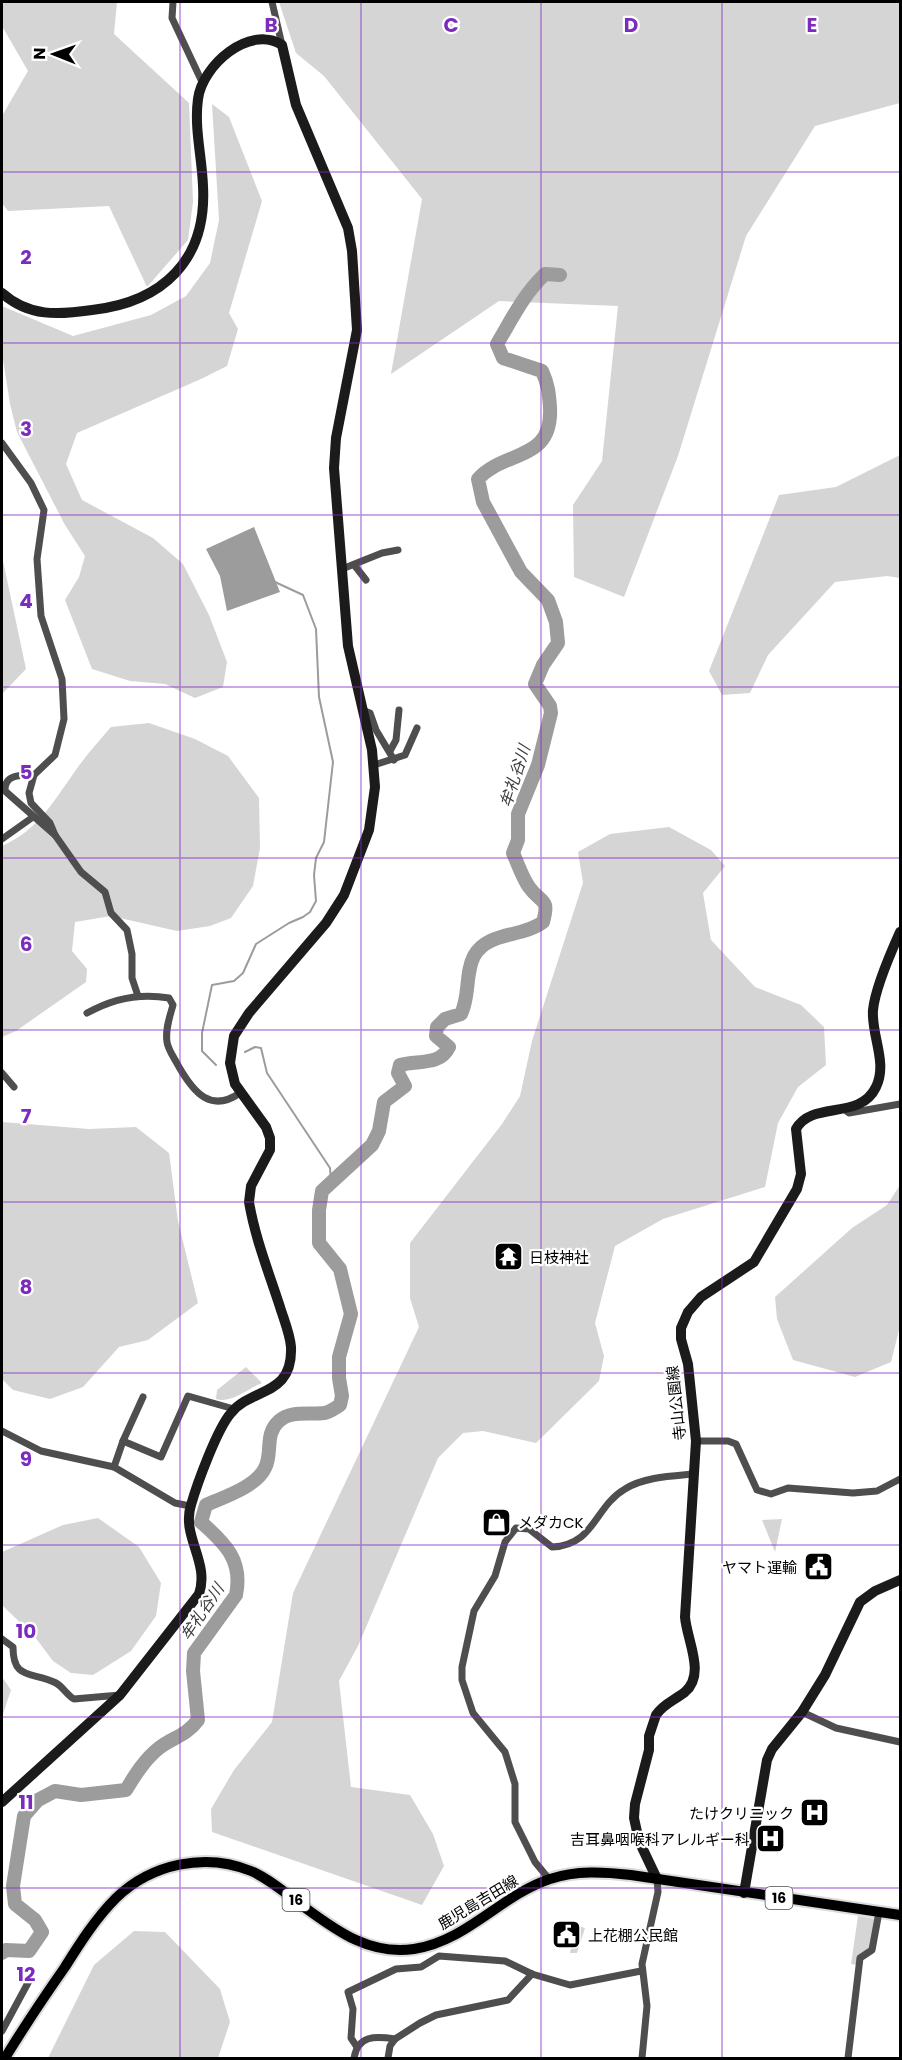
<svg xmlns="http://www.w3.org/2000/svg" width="902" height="2060" font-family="Poppins,'Noto Sans JP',sans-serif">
<rect width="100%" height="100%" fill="#fff"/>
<g fill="#d5d5d5">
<path d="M 2,2 L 117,2 L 114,34 L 189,103 L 193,202 L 188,240 L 147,287 L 109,206 L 8,211 L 2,203 L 2,116 L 28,71 L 2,26 Z"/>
<path d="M 279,2 L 900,2 L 900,103 L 815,126 L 746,236 L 678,456 L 624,597 L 574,577 L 573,505 L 602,461 L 618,306 L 499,301 L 391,374 L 422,199 L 324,76 L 296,53 Z"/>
<path d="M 212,104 L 229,117 L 262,201 L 229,313 L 238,329 L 227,366 L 201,379 L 77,433 L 66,464 L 82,500 L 153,538 L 183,564 L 209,615 L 227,662 L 223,687 L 195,698 L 165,684 L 130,681 L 92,669 L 65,600 L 79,577 L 85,556 L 65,525 L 17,432 L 10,404 L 2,353 L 2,306 L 73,336 L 151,315 L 186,296 L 210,263 L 219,220 Z"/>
<path d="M 900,455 L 900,578 L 887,576 L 835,582 L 768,655 L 750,693 L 722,695 L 709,671 L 779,495 L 836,487 Z"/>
<path d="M 2,556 L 26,669 L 2,694 Z"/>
<path d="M 149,723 L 195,739 L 228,756 L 259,798 L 260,848 L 253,886 L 231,918 L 210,926 L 177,931 L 111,916 L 75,922 L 72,951 L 87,969 L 86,982 L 16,1031 L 2,1037 L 2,846 C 39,830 55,799 78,767 C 88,753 100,740 111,727 Z"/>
<path d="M 669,827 L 711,850 L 725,866 L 703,893 L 711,940 L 755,987 L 801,1005 L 824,1027 L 826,1065 L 798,1087 L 778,1123 L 765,1187 L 663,1219 L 615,1246 L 595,1323 L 604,1356 L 599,1381 L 536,1443 L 483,1431 L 463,1433 L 438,1458 L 358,1646 L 339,1681 L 351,1787 L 410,1795 L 433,1834 L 444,1866 L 422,1905 L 212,1832 L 211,1809 L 234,1770 L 272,1722 L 293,1593 L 419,1327 L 410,1298 L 410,1243 L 502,1124 L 520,1096 L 532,1041 L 583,883 L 578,852 L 610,834 Z"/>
<path d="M 2,1122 L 89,1129 L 136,1127 L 169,1153 L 178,1221 L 198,1303 L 148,1340 L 119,1347 L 83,1387 L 50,1399 L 13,1390 L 2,1379 Z"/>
<path d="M 900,1185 L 900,1326 L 891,1362 L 855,1377 L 793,1360 L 777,1319 L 775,1297 L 852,1228 L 887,1205 Z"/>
<path d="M 246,1367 L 262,1383 C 247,1389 231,1404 216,1399 L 217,1390 Z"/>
<path d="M 98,1518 L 139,1547 L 161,1583 L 156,1616 L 131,1651 L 93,1675 L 71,1673 L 53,1661 L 35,1637 L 2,1605 L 2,1552 L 63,1525 Z"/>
<path d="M 782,1519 L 775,1552 L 762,1520 Z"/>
<path d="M 2,1677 L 11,1690 L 2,1717 Z"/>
<path d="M 858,1916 L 876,1919 L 872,1948 L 860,1954 L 857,1965 L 851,1964 Z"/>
<path d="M 576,1925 L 585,1928 L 577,1953 L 570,1953 Z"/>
<path d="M 134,1931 L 165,1932 L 220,1989 L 230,2022 L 218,2058 L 48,2058 L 94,1965 Z"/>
</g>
<path fill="#9c9c9c" d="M 254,527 L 280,592 L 227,611 L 220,576 L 206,549 Z"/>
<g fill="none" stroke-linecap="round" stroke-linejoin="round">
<g stroke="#9c9c9c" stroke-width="2">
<path d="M 245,1052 L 255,1047 L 261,1048 L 267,1073 L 330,1168 L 331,1181"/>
<path d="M 216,1065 L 202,1051 L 202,1033 L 212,985 L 234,981 L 243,973 L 256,944 L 289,923 L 303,917 L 310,912 L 316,901 L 314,875 L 316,858 L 324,842 L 333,762 L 319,697 L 316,629 L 303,595 L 275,582"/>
</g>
<path stroke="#9c9c9c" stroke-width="14" d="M 2,1953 L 6,1950 L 29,1951 L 42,1932 L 35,1920 L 15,1904 L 13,1886 L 24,1816 L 38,1800 L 55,1791 L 81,1795 L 126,1790 C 135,1775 145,1759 159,1748 C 173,1737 186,1736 198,1720 L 193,1671 L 194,1653 L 236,1595 C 243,1561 226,1544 201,1522 L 206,1505 C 224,1497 256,1487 265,1468 C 273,1453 264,1434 279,1421 C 291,1410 309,1415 324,1413 C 330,1412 335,1408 340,1405 L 342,1396 L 339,1378 L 339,1357 L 351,1314 L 340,1269 L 319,1243 L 319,1210 L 322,1191 L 372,1145 L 379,1131 L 384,1102 L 405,1086 L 398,1073 L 400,1065 C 418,1060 440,1066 449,1047 L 436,1036 L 437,1027 L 445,1019 L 461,1014 C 470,996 465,973 474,956 C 488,931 522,938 543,922 C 550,897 541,904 529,887 C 522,877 518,864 513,853 L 518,840 L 518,814 L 538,765 L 551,713 L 550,706 L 535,684 L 543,665 L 558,643 L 556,622 L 548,600 L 521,572 L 483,502 L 478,479 C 506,449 553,462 550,407 C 549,393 548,384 542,371 L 503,358 L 497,344 C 512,319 523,295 545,274 L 560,275"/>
<defs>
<path id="primary" d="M 5,2058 C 24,2027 44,1997 65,1967 C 80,1943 96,1918 116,1898 C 151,1864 205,1852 251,1871 C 267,1878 282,1890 296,1901 C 332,1927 366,1956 414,1949 C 467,1941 501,1895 550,1879 C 576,1870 605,1872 631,1875 L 900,1915"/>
</defs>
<use href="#primary" stroke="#dbdbdb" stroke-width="14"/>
<g stroke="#4e4e4e" stroke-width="7">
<path d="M 173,2 L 172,18 L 203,84"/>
<path d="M 272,2 L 282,45"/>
<path d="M 2,443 L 31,483 L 44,510 L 37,559 L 41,616 L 62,679 L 64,719 L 55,755 L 34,775 L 29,793 L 31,803 L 50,823 L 55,835"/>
<path d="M 355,566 L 366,580"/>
<path d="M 342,569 L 382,553 L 398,550"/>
<path d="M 362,710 L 370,713 L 376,730 L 394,760"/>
<path d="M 390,751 L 396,740 L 399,710"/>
<path d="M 374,765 L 405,755 L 417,728"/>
<path d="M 34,775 C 21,775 4,774 5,791 L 55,835 L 81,872 L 105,892 L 111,913 L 127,930 L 132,954 L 132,978 L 138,996"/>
<path d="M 2,839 L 33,817"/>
<path d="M 87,1013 C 112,999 141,993 169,998 L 173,1005 C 170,1016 165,1029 167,1042 C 168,1050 175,1059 179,1067 C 194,1093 211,1113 240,1093"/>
<path d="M 2,1073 L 14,1087"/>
<path d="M 845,1110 L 849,1113 L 900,1104"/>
<path d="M 2,1431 L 41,1451 L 114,1467 L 175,1503 L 190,1506"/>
<path d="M 123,1441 L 143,1397"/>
<path d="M 696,1441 L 728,1441 L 736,1444 L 757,1490 L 771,1494 L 788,1488 L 853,1493 L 877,1491 L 900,1479"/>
<path d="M 114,1467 L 123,1441 L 161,1457 L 188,1396 L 234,1409"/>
<path d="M 2,1639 L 13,1647 C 13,1681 32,1671 56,1683 C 62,1686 67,1695 74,1699 L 120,1695"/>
<path d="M 802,1712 L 836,1728 L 900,1742"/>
<path d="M 549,1879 L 535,1862 L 515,1822 L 515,1784 L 505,1752 L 473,1713 L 462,1680 L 462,1667 L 474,1611 L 495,1576 L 505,1542 L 516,1528 L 529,1529 L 552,1547 C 595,1545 594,1507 625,1489 C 644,1477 672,1476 693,1474"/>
<path d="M 2,2031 L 29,1981"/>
<path d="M 357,2047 L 351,2038 L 353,2009 L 348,1992 L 396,1969 L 421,1967 L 439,1956 L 505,1961 L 532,1974 L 570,1985 L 641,1971"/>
<path d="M 354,2058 C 358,2035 375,2036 395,2039"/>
<path d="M 388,2058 L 390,2046 L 395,2039 L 420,2023 L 436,2015 L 508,2000 L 532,1974"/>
<path d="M 642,2058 L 647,2006 L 642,1964 L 658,1892 L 657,1879"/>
<path d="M 848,2058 L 860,1958 L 872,1950 L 879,1912"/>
</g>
<g stroke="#1b1b1b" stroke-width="10">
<path d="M 2,293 C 29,317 58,315 92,310 C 163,302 207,260 203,186 C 202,157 194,128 198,99 C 202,66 249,24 282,45 L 296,105 L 348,228 L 352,251 L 357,330 L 336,438 L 334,468 L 348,646 L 372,750 L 375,787 L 369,830 L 344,895 L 326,923 L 249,1013 L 234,1036 L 230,1063 L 235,1084 L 266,1127 L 270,1138 L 270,1150 L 251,1186 L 249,1202 C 255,1238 269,1273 280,1307 C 284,1320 290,1334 291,1347 C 293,1397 252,1387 231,1413 C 217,1429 197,1484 191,1505 C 181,1536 210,1562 199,1594 L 120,1695 L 2,1802"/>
<path d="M 657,1879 L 639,1841 L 634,1818 L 635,1804 L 649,1750 L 649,1736 L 656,1715 C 663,1704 675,1700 685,1692 C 706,1674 687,1641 685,1617 L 696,1441 L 688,1364 L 681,1339 L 681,1328 L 688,1312 L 701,1297 L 754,1262 L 797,1189 L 801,1174 L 796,1129 C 812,1100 860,1121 876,1087 C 888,1063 871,1035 873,1010 C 875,989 891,952 900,932"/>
<path d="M 744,1893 L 767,1760 L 772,1749 L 802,1712 L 825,1675 L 860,1602 L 875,1591 L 900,1580"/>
</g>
<use href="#primary" stroke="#000" stroke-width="10"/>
</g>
<path fill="none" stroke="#7b2cbf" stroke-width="1.5" stroke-opacity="0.55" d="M 180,2 L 180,2058M 361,2 L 361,2058M 541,2 L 541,2058M 722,2 L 722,2058M 2,172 L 900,172M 2,343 L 900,343M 2,515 L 900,515M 2,687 L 900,687M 2,858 L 900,858M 2,1030 L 900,1030M 2,1202 L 900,1202M 2,1373 L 900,1373M 2,1545 L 900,1545M 2,1717 L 900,1717M 2,1888 L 900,1888"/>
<defs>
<symbol id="temple-square" viewBox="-11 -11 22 22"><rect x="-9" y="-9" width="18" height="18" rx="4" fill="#000" stroke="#fff"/><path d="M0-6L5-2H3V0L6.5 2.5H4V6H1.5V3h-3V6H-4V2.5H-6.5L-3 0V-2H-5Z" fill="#fff"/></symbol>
<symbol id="shop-square" viewBox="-11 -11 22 22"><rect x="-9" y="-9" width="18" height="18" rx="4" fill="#000" stroke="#fff"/><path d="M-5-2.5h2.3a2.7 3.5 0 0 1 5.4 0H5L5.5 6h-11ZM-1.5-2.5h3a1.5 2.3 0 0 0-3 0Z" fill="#fff"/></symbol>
<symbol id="civic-square" viewBox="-11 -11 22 22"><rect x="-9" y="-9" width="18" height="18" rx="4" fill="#000" stroke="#fff"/><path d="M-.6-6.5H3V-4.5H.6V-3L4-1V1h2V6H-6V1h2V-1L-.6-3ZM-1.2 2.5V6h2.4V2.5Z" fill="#fff"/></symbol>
<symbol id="hospital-square" viewBox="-11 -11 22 22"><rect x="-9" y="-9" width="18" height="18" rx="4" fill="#000" stroke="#fff"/><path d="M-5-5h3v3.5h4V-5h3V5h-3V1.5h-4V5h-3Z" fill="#fff"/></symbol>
</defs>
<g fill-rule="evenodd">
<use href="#temple-square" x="492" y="1240" width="33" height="33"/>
<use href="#shop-square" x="480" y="1506" width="33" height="33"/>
<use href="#civic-square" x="802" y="1550" width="33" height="33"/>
<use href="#hospital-square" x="798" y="1796" width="33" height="33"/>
<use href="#hospital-square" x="754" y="1822" width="33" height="33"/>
<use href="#civic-square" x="550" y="1918" width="33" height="33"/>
</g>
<g text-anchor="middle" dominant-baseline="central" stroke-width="4.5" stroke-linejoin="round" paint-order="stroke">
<g fill="#fff" stroke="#4c4c4c" stroke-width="1.5">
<rect x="765.5" y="1887" width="27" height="22" rx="4.5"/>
<rect x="282.5" y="1889" width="27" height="22" rx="4.5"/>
</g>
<g font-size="14" font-weight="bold" fill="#000">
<text x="779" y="1898">16</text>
<text x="296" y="1900">16</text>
</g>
<g font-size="15" fill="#000" stroke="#fff" text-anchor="start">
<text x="529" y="1257">日枝神社</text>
<text x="518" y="1522">メダカCK</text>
<text x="797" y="1567" text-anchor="end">ヤマト運輸</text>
<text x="794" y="1813" text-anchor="end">たけクリニック</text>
<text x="750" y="1839" text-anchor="end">吉耳鼻咽喉科アレルギー科</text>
<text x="588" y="1935">上花棚公民館</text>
</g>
<g font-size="15" fill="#000" stroke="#fff">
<text transform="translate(676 1403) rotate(-96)">寺山公園線</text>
<text transform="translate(478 1902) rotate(-31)">鹿児島吉田線</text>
</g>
<g font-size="16" font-style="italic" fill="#3d3d3d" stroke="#fff">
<text transform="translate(515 776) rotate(-72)">牟礼谷川</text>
<text transform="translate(202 1612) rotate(-56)">牟礼谷川</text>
</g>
</g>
<g font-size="20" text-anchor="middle" font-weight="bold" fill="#7b2cbf" stroke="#fff" stroke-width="4.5" stroke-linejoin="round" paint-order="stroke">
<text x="271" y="32">B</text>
<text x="451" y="32">C</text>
<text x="631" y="32">D</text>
<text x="812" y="32">E</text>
<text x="26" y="264">2</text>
<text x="26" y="436">3</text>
<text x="26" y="608">4</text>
<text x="26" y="779">5</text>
<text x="26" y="951">6</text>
<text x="26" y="1123">7</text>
<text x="26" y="1294">8</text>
<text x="26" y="1466">9</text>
<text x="26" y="1638">10</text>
<text x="26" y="1809">11</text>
<text x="26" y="1981">12</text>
</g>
<rect width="902" height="2060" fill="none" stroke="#000000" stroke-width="6"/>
<g transform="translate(54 54) rotate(271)" stroke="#ffffff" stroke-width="4.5" paint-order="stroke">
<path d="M0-4.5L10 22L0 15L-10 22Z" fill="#000000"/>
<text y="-9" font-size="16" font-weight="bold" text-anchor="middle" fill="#000000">N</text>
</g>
</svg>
